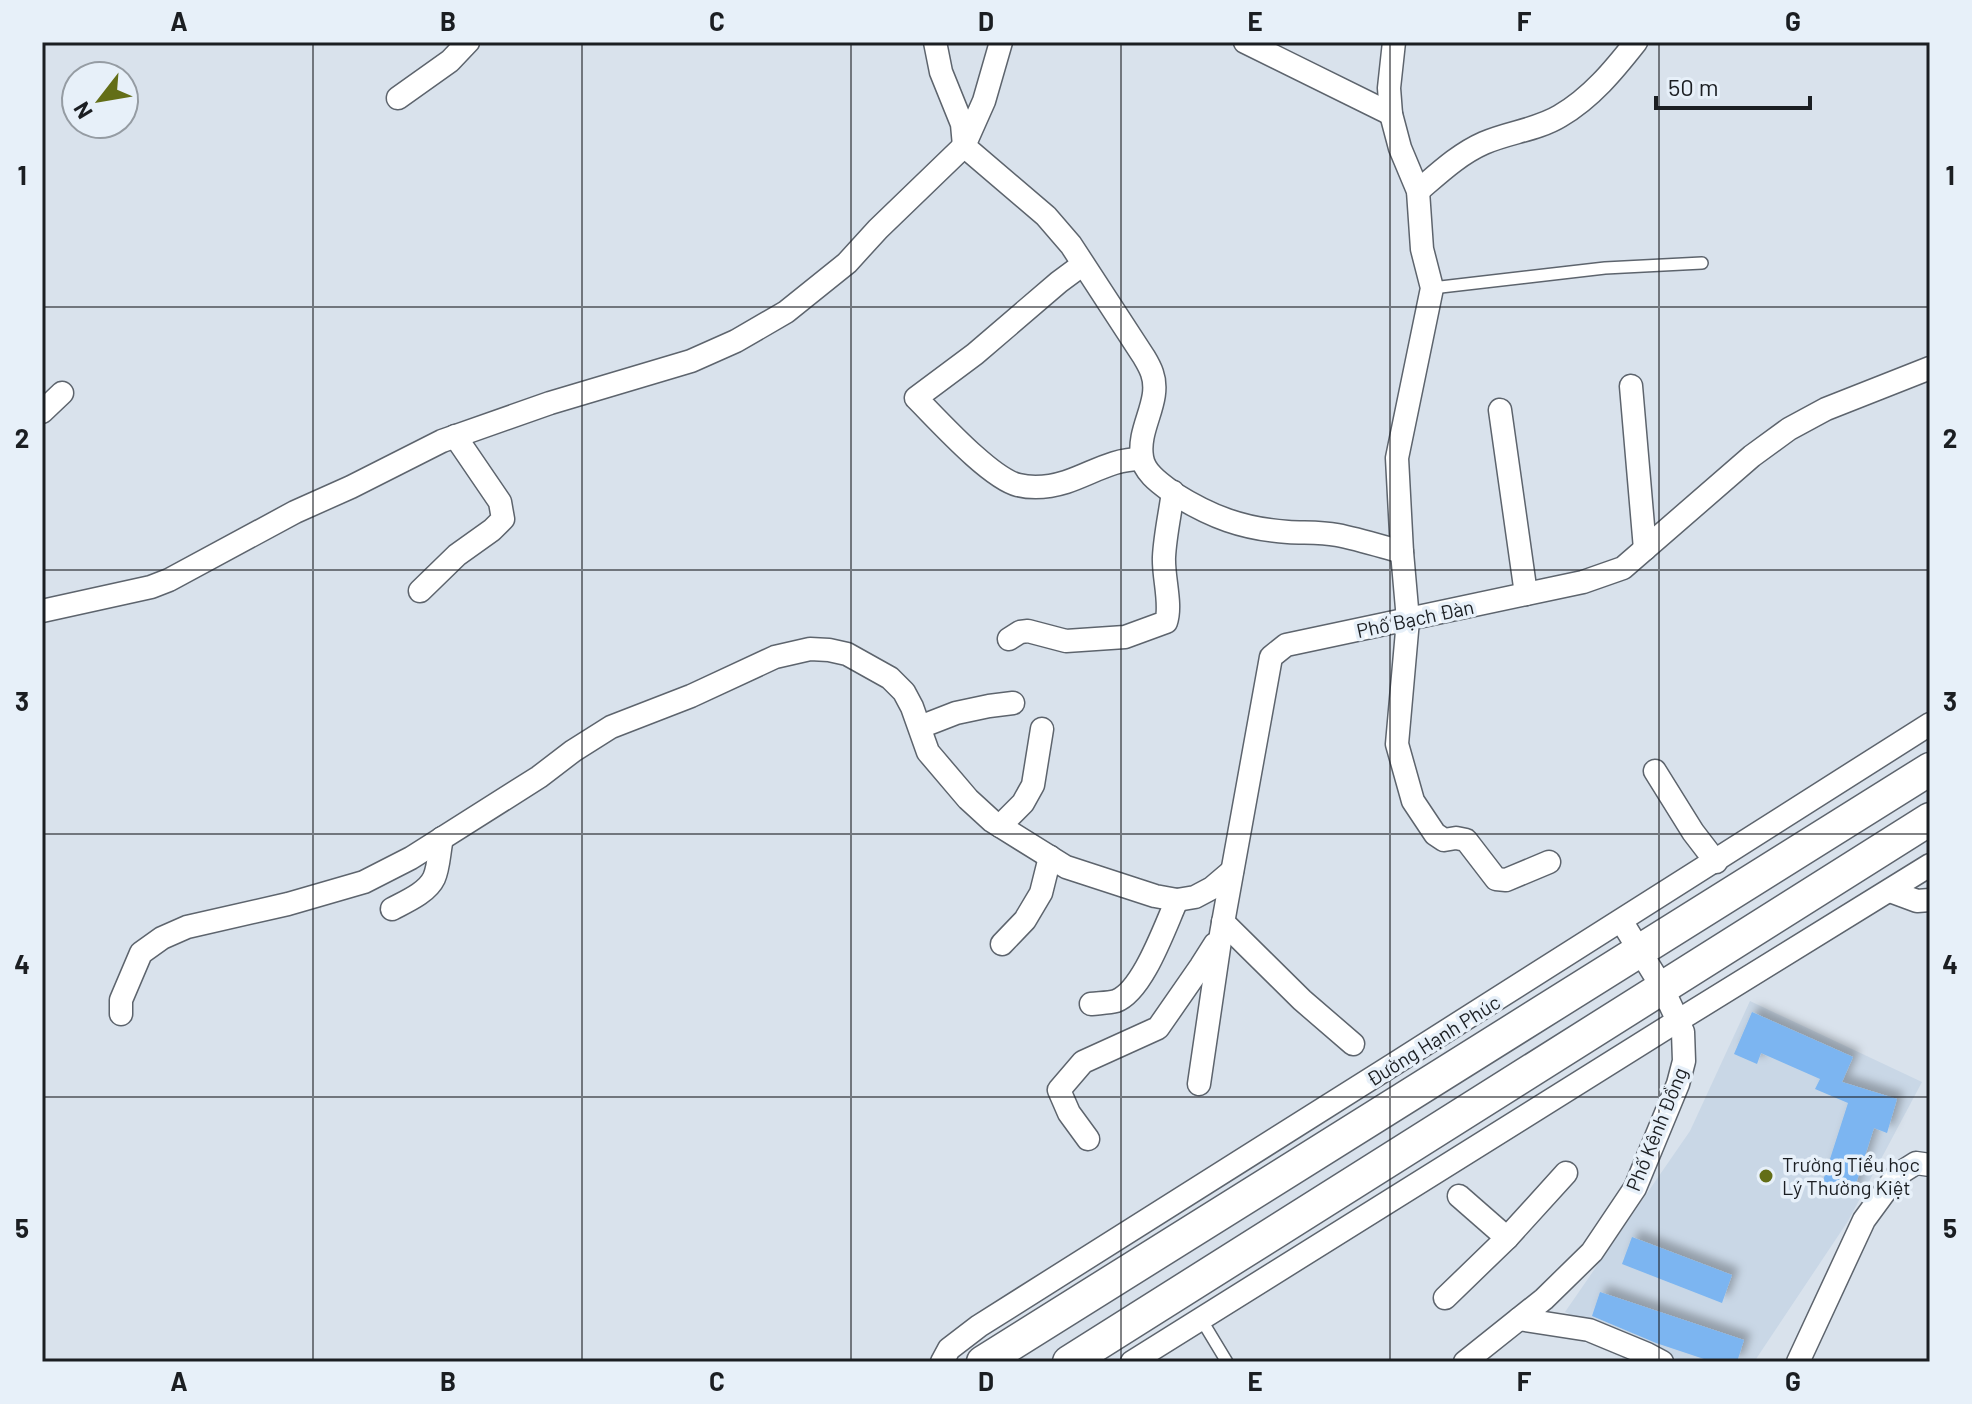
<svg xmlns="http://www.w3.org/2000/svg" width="1972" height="1404" font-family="Barlow,sans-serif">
<defs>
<filter id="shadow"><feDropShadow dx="7" dy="-7" stdDeviation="4" flood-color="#0004"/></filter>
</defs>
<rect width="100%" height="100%" fill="#d9e2ec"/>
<path fill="#c9d7e6" d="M 1750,1001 L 1922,1082 L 1848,1221 L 1754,1362 L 1685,1362 L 1591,1324 L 1565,1312 L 1690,1131 Z"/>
<g fill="#7bb5f1" filter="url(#shadow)">
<path d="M 1752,1012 L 1853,1057 L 1842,1082 L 1897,1099 L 1887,1133 L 1874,1128 L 1852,1196 L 1821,1187 L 1848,1103 L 1815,1089 L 1820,1079 L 1761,1053 L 1757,1064 L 1734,1054 Z"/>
<path d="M 1632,1237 L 1732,1275 L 1722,1303 L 1622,1264 Z"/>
<path d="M 1600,1292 L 1744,1340 L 1737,1362 L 1713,1362 L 1656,1343 L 1592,1316 Z"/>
</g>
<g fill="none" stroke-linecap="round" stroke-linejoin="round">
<defs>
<g id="service">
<path d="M 1432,288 L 1605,268 L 1702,263"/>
<path d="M 1201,1319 L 1227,1362"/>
</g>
<g id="minor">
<path d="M 935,42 L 941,72 L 962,124 L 964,146 L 1046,216 L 1071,245 L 1144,357 C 1147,362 1150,367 1152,373 C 1162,401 1137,428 1142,457 C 1144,473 1161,484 1173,493 C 1211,517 1243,529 1288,532 C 1304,533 1321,532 1337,535 C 1358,539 1380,546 1402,552"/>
<path d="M 1245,42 L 1391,114"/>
<path d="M 1394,42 L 1389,88 L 1391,114 L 1400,148 L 1418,191 L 1422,249 L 1432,288 L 1397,458 L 1402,552 L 1408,620 L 1397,744 L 1413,801 L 1435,834 L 1444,840 L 1456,838 L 1466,840 L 1496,879 L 1506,880 L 1549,862"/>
<path d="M 398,98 L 450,61 L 468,42"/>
<path d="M 1418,191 C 1439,173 1459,154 1484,143 C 1509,132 1537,130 1560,116 C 1591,98 1614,70 1636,42"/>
<path d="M 1082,265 L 1059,282 L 975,354 L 916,398 C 938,420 990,478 1018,485 C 1034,489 1050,487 1066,482 C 1093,473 1112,459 1141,459"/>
<path d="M 1631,386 L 1645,549"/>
<path d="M 1500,410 L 1526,594"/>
<path d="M 42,412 L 62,393"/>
<path d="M 420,591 L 457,555 L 492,530 L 503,519 L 500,502 L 455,436"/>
<path d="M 42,611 L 151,587 L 169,580 L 295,512 L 351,487 L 442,441 L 550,403 L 691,361 L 736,341 L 786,312 L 847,263 L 878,229 L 964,146 L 984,101 L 1001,42"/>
<path d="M 1009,639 L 1020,632 L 1028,631 L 1066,641 L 1125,637 L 1166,622 C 1172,605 1163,577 1164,557 C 1165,536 1170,514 1173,492"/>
<path d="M 920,727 L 956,713 L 989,706 L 1013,703"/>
<path d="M 1655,771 L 1693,832 L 1716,862"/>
<path d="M 1000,826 L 1023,803 L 1033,785 L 1042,729"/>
<path d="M 1890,891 L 1917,901 L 1930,900"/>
<path d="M 392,909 C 405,902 427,893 434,878 C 439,867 439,851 442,838"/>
<path d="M 1223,922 L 1302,1000 L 1353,1044"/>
<path d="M 1002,944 L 1025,920 L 1041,893 L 1050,857"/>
<path d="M 1091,1004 C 1099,1003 1109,1003 1116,1001 C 1143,991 1165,926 1177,900"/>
<path d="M 121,1014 L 121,1000 L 141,953 L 162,938 L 187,927 L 288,904 L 364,882 L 411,858 L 539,777 L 573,751 L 611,727 L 691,696 L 775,657 L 810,649 L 829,650 L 847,654 L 890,678 L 904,692 L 912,707 L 928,752 L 968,799 L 992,821 L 1066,867 L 1155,896 L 1177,900 L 1195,897 L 1212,888 L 1232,871"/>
<path d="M 1199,1084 L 1221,934 L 1271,657 L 1286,645 L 1583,582 L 1623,568 L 1752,456 L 1789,429 L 1826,409 L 1930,368"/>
<path d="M 1088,1139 L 1069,1113 L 1059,1090 L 1083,1062 L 1158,1028 L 1201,966 L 1215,944"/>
<path d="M 1459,1196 L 1507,1238"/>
<path d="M 1445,1298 L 1507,1238 L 1566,1173"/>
<path d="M 1519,1319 L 1589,1330 L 1647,1354 L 1662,1362"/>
<path d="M 942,1362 L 949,1349 L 979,1326 C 1296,1125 1614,927 1930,724"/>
<path d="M 1132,1362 L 1679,1020 L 1930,865"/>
<path d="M 1465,1362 L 1544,1299 L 1592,1252 L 1635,1188 L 1678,1084 L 1684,1061 L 1683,1032 L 1662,987 L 1622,922"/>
<path d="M 1798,1362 L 1864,1220 L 1897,1175 L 1916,1163 L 1930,1165"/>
</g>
<g id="secondary">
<path d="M 983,1362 L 1930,769"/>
<path d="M 1069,1362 L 1930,819"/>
</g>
</defs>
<use href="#service" stroke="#5d646d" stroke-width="14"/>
<use href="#minor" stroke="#5d646d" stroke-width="25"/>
<use href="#secondary" stroke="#5d646d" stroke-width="35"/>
<use href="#service" stroke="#fff" stroke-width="11"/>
<use href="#minor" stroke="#fff" stroke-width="22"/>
<use href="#secondary" stroke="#fff" stroke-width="32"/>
</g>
<path fill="none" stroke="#1b1e22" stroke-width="2" stroke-opacity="0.55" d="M 313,42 L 313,1362M 582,42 L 582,1362M 851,42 L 851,1362M 1121,42 L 1121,1362M 1390,42 L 1390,1362M 1659,42 L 1659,1362M 42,307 L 1930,307M 42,570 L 1930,570M 42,834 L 1930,834M 42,1097 L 1930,1097"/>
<circle fill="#636e17" stroke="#e7f0f9" stroke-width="3" cx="1766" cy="1176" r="8"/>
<g text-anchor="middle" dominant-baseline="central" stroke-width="7" stroke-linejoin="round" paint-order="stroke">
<g font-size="20" fill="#1b1e22" stroke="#e7f0f9">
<text transform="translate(1415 618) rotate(-12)">Phố Bạch Đàn</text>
<text transform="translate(1433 1040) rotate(-32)">Đường Hạnh Phúc</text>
<text transform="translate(1656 1129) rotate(-68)">Phố Kênh Đồng</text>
</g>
<g font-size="20" fill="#1b1e22" stroke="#e7f0f9" text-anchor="start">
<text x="1782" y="1164">Trường Tiểu học<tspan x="1782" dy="23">Lý Thường Kiệt</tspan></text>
</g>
</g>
<rect width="1972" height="1404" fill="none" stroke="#e7f0f9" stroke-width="88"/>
<g transform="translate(100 100) rotate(239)"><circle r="38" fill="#e7f0f9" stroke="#959ca3" stroke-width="2"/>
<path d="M0-6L14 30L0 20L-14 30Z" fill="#636e17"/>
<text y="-12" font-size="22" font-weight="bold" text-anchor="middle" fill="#1b1e22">N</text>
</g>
<path d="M1656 96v12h154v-12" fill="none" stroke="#1b1e22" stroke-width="4"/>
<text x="1668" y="96" font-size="24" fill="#1b1e22" stroke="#e7f0f9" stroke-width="6" paint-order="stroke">50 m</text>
<rect x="44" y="44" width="1884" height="1316" fill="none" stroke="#1b1e22" stroke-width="3"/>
<g font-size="26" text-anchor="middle" font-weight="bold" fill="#1b1e22">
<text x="179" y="31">A</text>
<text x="448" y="31">B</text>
<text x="717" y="31">C</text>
<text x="986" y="31">D</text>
<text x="1255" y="31">E</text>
<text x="1524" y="31">F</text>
<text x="1793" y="31">G</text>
<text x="22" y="185">1</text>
<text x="1950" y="185">1</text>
<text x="22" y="448">2</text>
<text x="1950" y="448">2</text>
<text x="22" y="711">3</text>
<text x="1950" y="711">3</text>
<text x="22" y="974">4</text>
<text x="1950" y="974">4</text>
<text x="22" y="1238">5</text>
<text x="1950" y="1238">5</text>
<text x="179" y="1391">A</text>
<text x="448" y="1391">B</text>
<text x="717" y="1391">C</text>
<text x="986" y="1391">D</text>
<text x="1255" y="1391">E</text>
<text x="1524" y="1391">F</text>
<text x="1793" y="1391">G</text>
</g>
</svg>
